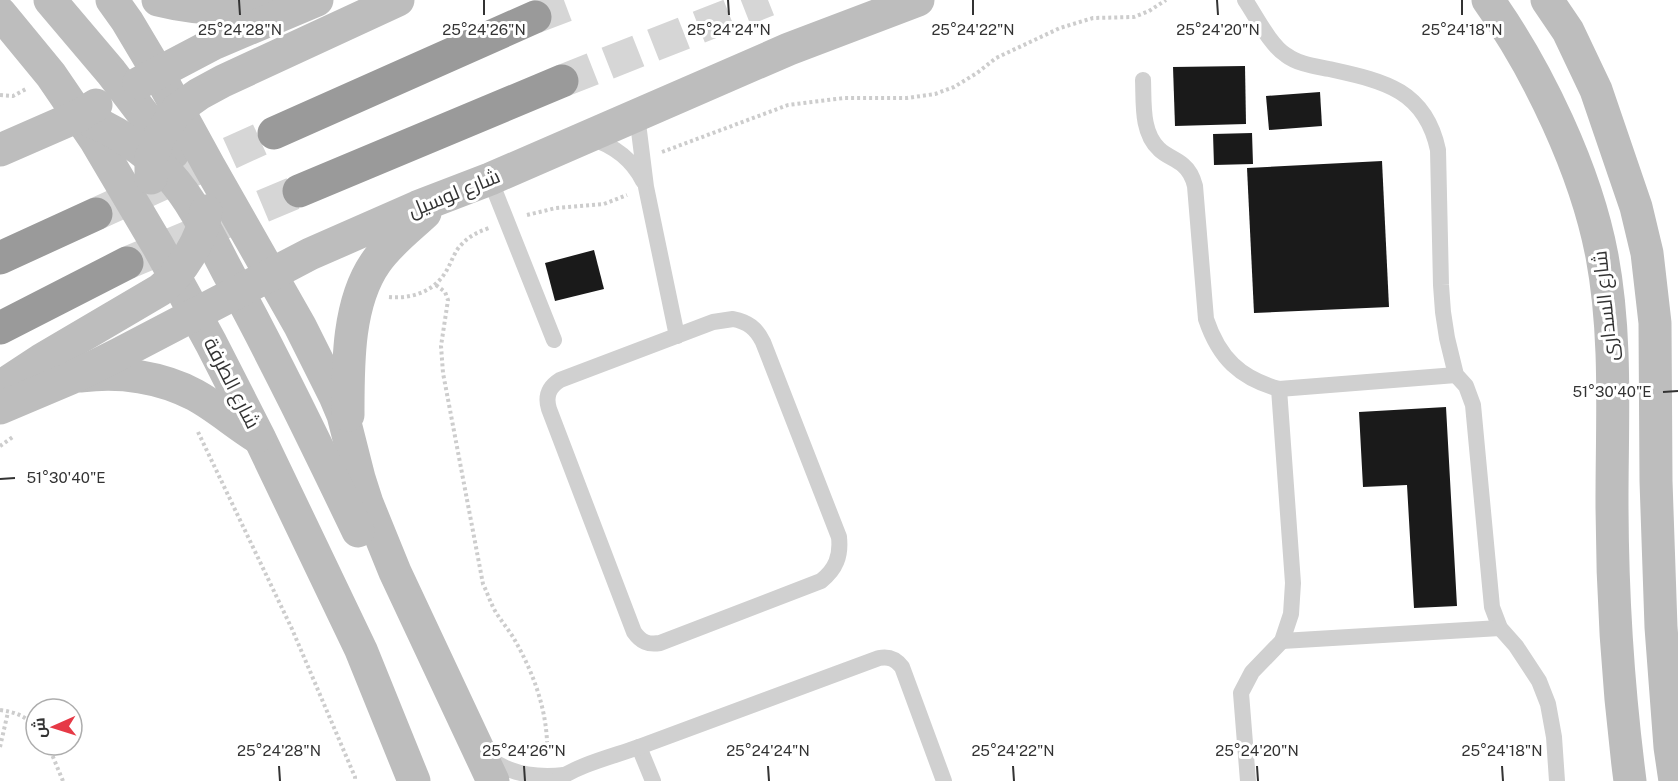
<svg xmlns="http://www.w3.org/2000/svg" width="1678" height="781" font-family="'Public Sans',Cairo,sans-serif">
<rect width="100%" height="100%" fill="#fff"/>
<g fill="#1a1a1a">
<path d="M 1245,66 L 1246,124 L 1175,126 L 1173,67 Z"/>
<path d="M 1320,92 L 1322,126 L 1269,130 L 1266,96 Z"/>
<path d="M 1252,133 L 1253,164 L 1214,165 L 1213,134 Z"/>
<path d="M 1382,161 L 1389,307 L 1254,313 L 1247,168 Z"/>
<path d="M 594,250 L 604,289 L 555,301 L 545,263 Z"/>
<path d="M 1446,407 L 1457,606 L 1414,608 L 1407,485 L 1363,487 L 1359,412 Z"/>
</g>
<g fill="none" stroke-linecap="round" stroke-linejoin="round">
<g stroke="#d6d6d6" stroke-width="33" stroke-dasharray="33 16" stroke-linecap="butt">
<path d="M 535,17 L 580,0"/>
<path d="M 562,81 L 768,0"/>
<path d="M 96,214 L 274,133"/>
<path d="M 127,263 L 299,191"/>
</g>
<g stroke="#cdcdcd" stroke-width="4" stroke-dasharray="3 3" stroke-linecap="butt">
<path d="M 0,95 L 13,96 L 26,89"/>
<path d="M 662,152 L 788,105 L 844,98 L 907,98 L 935,94 L 954,87 L 977,73 L 996,58 L 1060,28 L 1093,18 L 1134,17 L 1149,11 L 1166,0"/>
<path d="M 527,215 L 556,208 L 604,204 L 627,195"/>
<path d="M 436,285 L 445,292 L 448,300 L 441,346 L 443,373 L 483,584 C 488,594 491,605 497,614 C 502,622 508,629 513,637 C 534,673 549,714 547,756"/>
<path d="M 389,297 C 411,299 433,292 445,273 C 451,264 454,252 461,245 C 469,236 478,232 489,228"/>
<path d="M 198,432 L 292,629 L 355,777 L 355,781"/>
<path d="M 0,446 L 14,436"/>
<path d="M 0,710 C 15,712 26,716 36,728"/>
<path d="M 48,745 L 63,781"/>
<path d="M 0,747 L 8,712"/>
</g>
<g stroke="#d0d0d0" stroke-width="16">
<path d="M 1245,0 C 1256,16 1270,45 1286,55 C 1298,64 1314,66 1329,69 C 1383,81 1425,89 1438,150 L 1441,285 L 1443,312 L 1447,338 L 1456,375 L 1466,386 L 1473,405 L 1492,607 L 1500,628 L 1516,646 L 1539,681 L 1548,704 L 1554,737 L 1557,781"/>
<path d="M 1143,80 C 1144,103 1141,132 1159,149 C 1166,156 1176,159 1183,165 C 1189,170 1193,178 1195,186 L 1206,319 C 1219,358 1240,378 1279,389 L 1456,375"/>
<path d="M 637,115 L 646,187 L 677,336"/>
<path d="M 590,138 C 612,145 632,159 643,181"/>
<path d="M 490,179 L 554,340"/>
<path d="M 733,319 C 748,322 756,328 763,342 L 839,537 C 841,556 836,569 821,581 L 660,643 C 648,645 641,642 634,632 L 549,409 C 545,396 549,387 560,380 L 713,322 Z"/>
<path d="M 1282,641 L 1500,628"/>
<path d="M 639,747 L 653,781"/>
<path d="M 486,756 C 509,775 536,778 564,775"/>
<path d="M 555,781 C 580,764 611,757 639,747 L 879,658 C 889,656 896,659 902,667 L 944,781"/>
<path d="M 1248,781 L 1241,693 L 1252,672 L 1282,641 L 1291,614 L 1293,583 L 1279,389"/>
</g>
<g stroke="#bdbdbd" stroke-width="33">
<path d="M 50,0 L 111,72 L 173,153"/>
<path d="M 112,0 L 127,21 L 158,73 L 209,166 L 300,326 L 335,396 L 343,415 L 359,478 L 367,503 L 395,572 L 493,781"/>
<path d="M 158,0 C 198,10 240,11 281,4"/>
<path d="M 1488,0 C 1538,70 1586,171 1602,256 C 1617,336 1612,419 1612,500 C 1612,594 1618,688 1630,781"/>
<path d="M 1547,0 L 1568,31 L 1596,90 L 1636,207 L 1647,253 L 1655,323 L 1656,481 L 1661,627 L 1670,747 L 1675,781"/>
<path d="M 0,13 L 51,75 L 96,141 L 158,246 L 211,343 L 260,439 L 361,650 L 414,781"/>
<path d="M 139,83 L 215,43 L 317,0"/>
<path d="M 79,116 C 114,129 144,149 170,176 C 196,205 212,243 231,278 C 276,361 317,446 358,531"/>
<path d="M 0,150 L 78,116 L 96,105"/>
<path d="M 151,178 L 151,158 L 160,135 L 178,109 L 199,94 L 223,81 L 398,0"/>
<path d="M 82,376 C 120,371 161,377 195,395 C 217,407 236,424 257,437"/>
<path d="M 0,387 L 41,360 L 160,290 C 181,273 203,239 206,211"/>
<path d="M 0,408 L 71,378 L 119,354 L 310,254 L 417,207 L 490,179 L 789,49 L 918,0"/>
<path d="M 348,415 C 348,366 347,303 376,262 C 389,243 409,228 425,213"/>
</g>
<g stroke="#9a9a9a" stroke-width="33">
<path d="M 274,133 L 535,17"/>
<path d="M 299,191 L 562,81"/>
<path d="M 0,258 L 96,214"/>
<path d="M 0,328 L 127,263"/>
</g>
</g>
<path fill="none" stroke="#333" stroke-width="2" d="M 239,0 L 240,15M 484,0 L 484,15M 728,0 L 729,15M 973,0 L 973,15M 1217,0 L 1218,15M 1462,0 L 1462,15M 1663,392 L 1678,391M 0,479 L 15,478M 279,766 L 280,781M 524,766 L 525,781M 768,766 L 769,781M 1013,766 L 1014,781M 1257,766 L 1258,781M 1502,766 L 1503,781"/>
<g text-anchor="middle" dominant-baseline="central" stroke-width="6" stroke-linejoin="round" paint-order="stroke">
<g font-size="20" fill="#333" stroke="#fff">
<text transform="translate(454 193) rotate(-22)">شارع لوسيل</text>
<text transform="translate(1605 306) rotate(-96)">شارع السدارى</text>
<text transform="translate(232 383) rotate(63)">شارع الطرفة</text>
</g>
</g>
<g font-size="15" text-anchor="middle" fill="#333" stroke="#fff" stroke-width="6" stroke-linejoin="round" paint-order="stroke">
<text x="240" y="35">25°24'28"N</text>
<text x="484" y="35">25°24'26"N</text>
<text x="729" y="35">25°24'24"N</text>
<text x="973" y="35">25°24'22"N</text>
<text x="1218" y="35">25°24'20"N</text>
<text x="1462" y="35">25°24'18"N</text>
<text x="1612" y="397">51°30'40"E</text>
<text x="66" y="483">51°30'40"E</text>
<text x="279" y="756">25°24'28"N</text>
<text x="524" y="756">25°24'26"N</text>
<text x="768" y="756">25°24'24"N</text>
<text x="1013" y="756">25°24'22"N</text>
<text x="1257" y="756">25°24'20"N</text>
<text x="1502" y="756">25°24'18"N</text>
</g>
<g transform="translate(54 727) rotate(267)"><circle r="28" fill="#ffffff" stroke="#adadad" stroke-width="1.5"/>
<path d="M0-4.5L10 22L0 15L-10 22Z" fill="#e63946"/>
<text y="-9" font-size="16" font-weight="bold" text-anchor="middle" fill="#333333">ش</text>
</g>
</svg>
